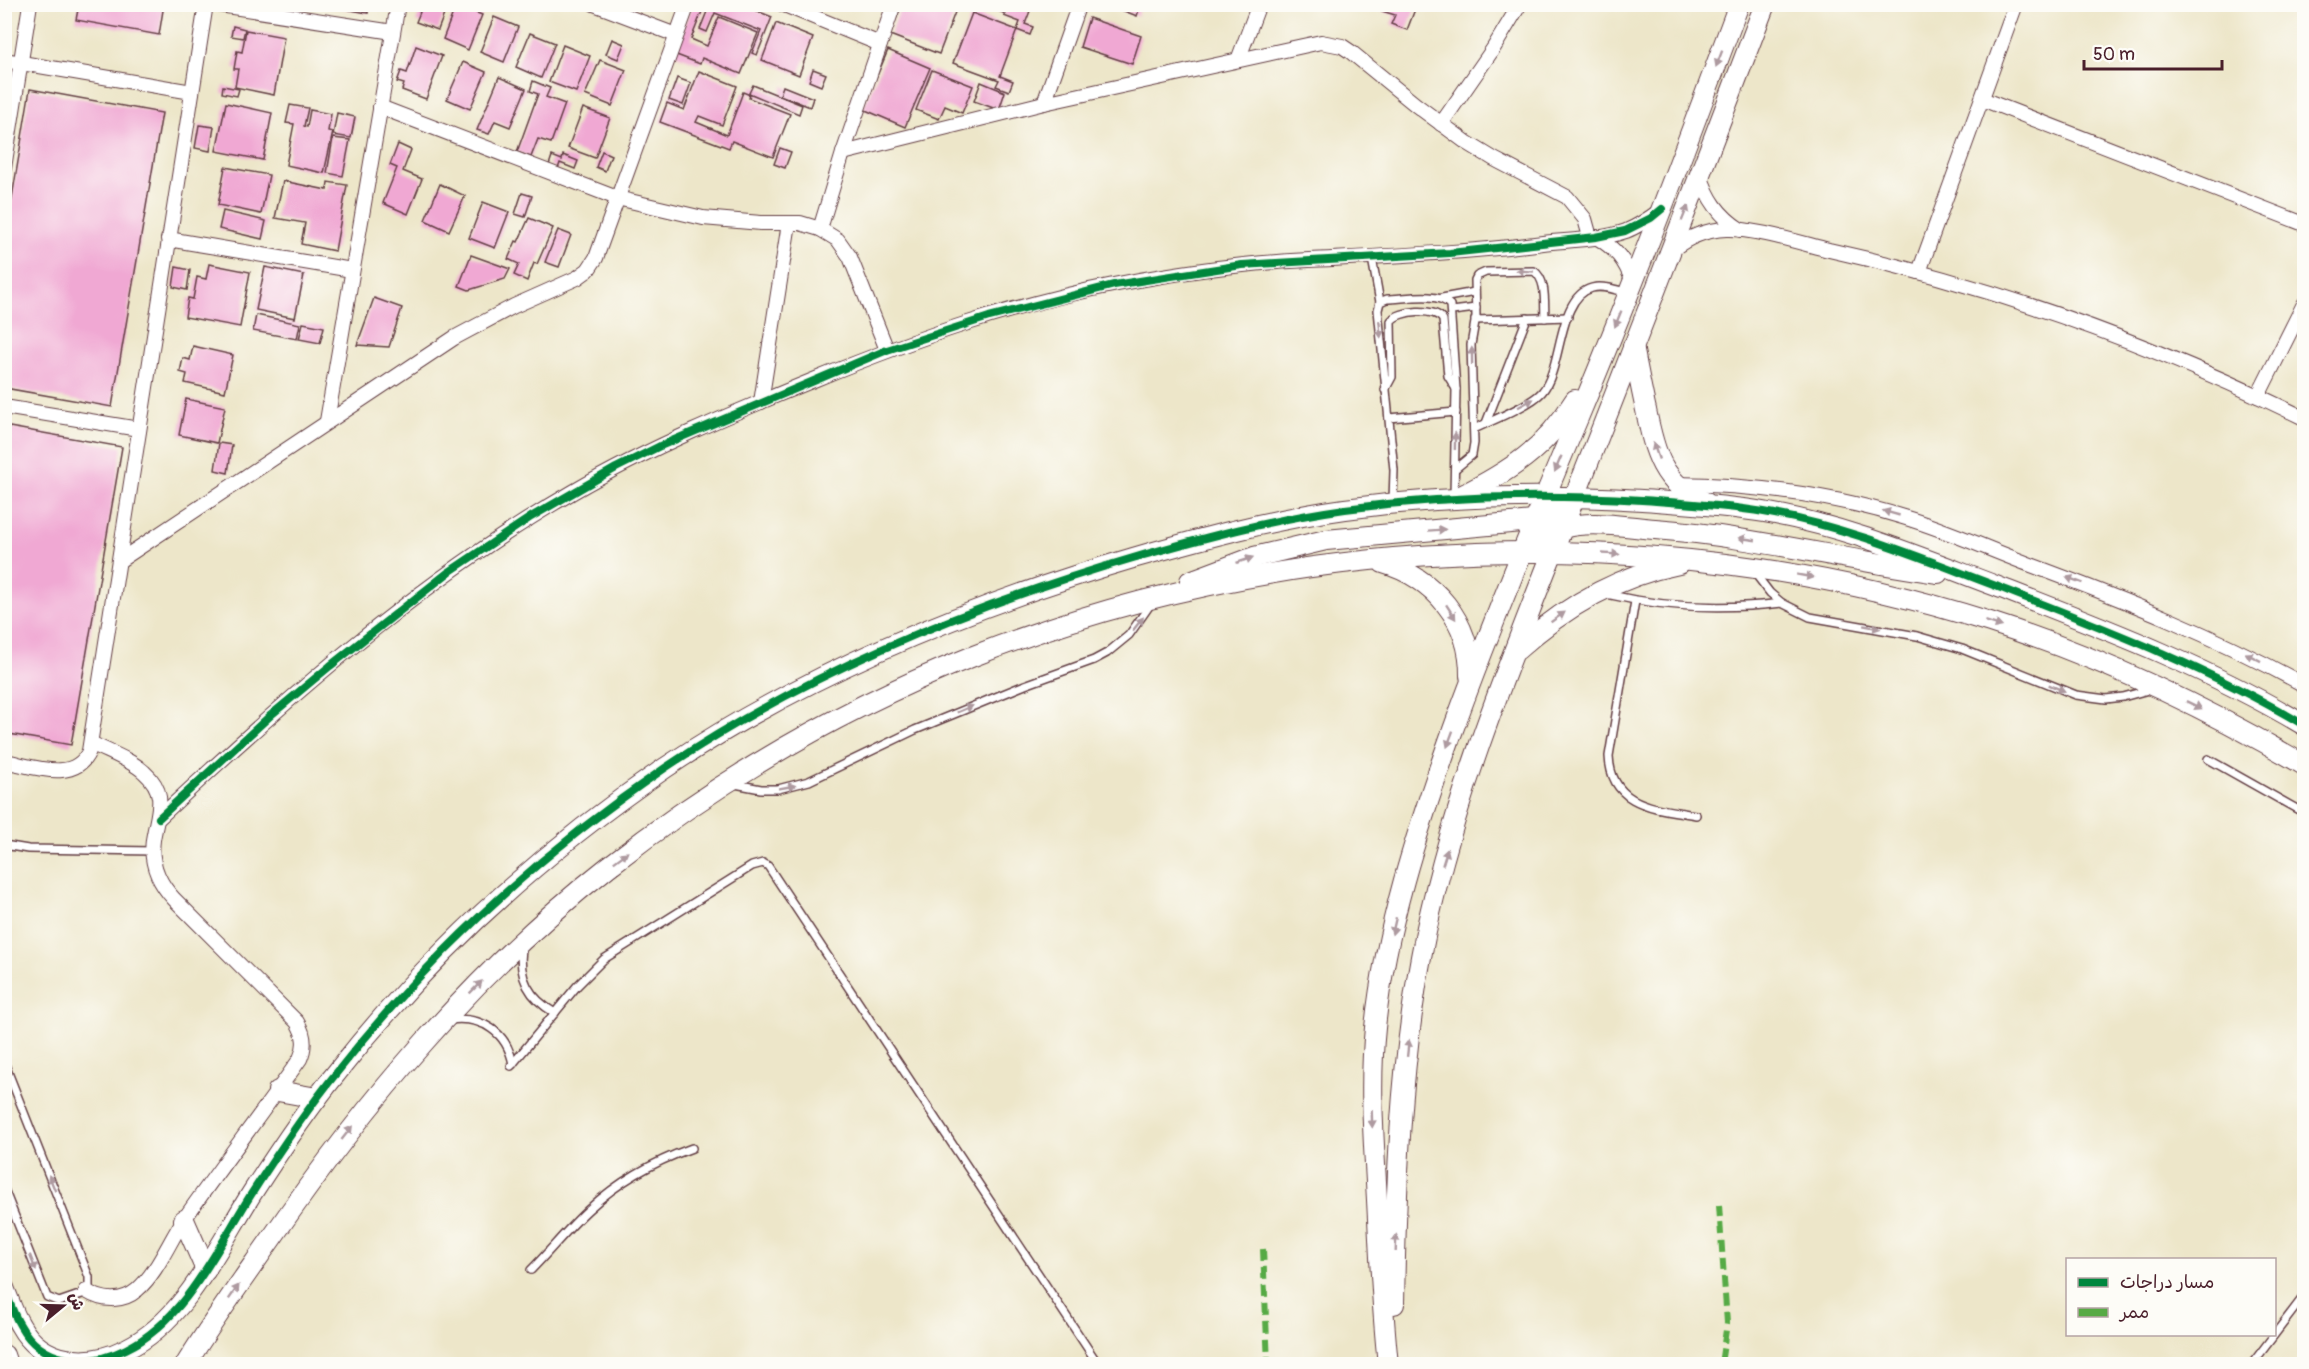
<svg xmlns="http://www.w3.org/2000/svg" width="2309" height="1369" font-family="Pangolin,'Playpen Sans Arabic',sans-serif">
<rect width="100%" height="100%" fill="#fdfcf7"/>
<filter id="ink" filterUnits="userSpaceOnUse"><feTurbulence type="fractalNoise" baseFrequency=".0167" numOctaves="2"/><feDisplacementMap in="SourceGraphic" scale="12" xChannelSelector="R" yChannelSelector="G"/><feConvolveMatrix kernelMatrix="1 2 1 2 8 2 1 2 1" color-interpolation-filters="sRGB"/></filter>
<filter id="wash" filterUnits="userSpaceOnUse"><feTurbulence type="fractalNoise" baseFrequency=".008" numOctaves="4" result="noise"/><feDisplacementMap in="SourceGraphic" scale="24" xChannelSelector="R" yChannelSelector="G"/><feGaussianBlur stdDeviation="1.35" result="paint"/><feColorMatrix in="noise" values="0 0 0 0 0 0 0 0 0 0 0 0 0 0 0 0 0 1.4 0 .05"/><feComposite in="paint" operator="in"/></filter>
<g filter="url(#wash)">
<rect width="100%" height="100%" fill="#ede6c9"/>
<g id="blocks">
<g fill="#f0a8d3">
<path d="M 79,4 L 164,4 L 159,35 L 76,20 Z"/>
<path d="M 318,4 L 369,4 L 368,13 Z"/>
<path d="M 415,4 L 448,4 L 438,30 L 416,22 L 420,12 L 414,8 Z"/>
<path d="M 693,4 L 705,4 L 691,39 L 707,46 L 719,17 L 758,33 L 741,74 L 702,58 L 700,64 L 674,54 Z"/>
<path d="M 710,4 L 740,4 L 772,17 L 757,55 L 752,53 L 761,31 L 715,13 L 707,32 L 700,29 Z"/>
<path d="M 902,4 L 950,4 L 957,7 L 939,54 L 890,35 Z"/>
<path d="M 998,4 L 1013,4 L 1030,11 L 1025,24 L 1033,27 L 1030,35 L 1017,30 L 1020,22 L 1004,16 L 1006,14 L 996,10 Z"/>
<path d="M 1106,4 L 1141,4 L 1137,16 Z"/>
<path d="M 1385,4 L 1417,4 L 1407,30 L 1391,24 L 1395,15 L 1382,11 Z"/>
<path d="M 456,5 L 482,15 L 468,50 L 443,39 Z"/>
<path d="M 972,13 L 1017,30 L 1000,76 L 1013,81 L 1009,91 L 996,86 L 999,80 L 953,63 Z"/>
<path d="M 494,17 L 518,27 L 504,62 L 480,52 Z"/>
<path d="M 1089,18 L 1141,36 L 1132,64 L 1080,47 Z"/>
<path d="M 776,23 L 813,38 L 799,75 L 762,60 Z"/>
<path d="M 233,26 L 245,29 L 243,38 L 231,36 Z"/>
<path d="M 246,30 L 284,37 L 274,95 L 235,87 L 238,69 L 234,69 L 237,51 L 242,52 Z"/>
<path d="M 530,33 L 555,43 L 541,78 L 516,67 Z"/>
<path d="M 612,39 L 624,44 L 618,59 L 606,54 Z"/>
<path d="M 563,45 L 590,56 L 576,92 L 549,82 Z"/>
<path d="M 416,46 L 442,56 L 426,99 L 402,90 L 404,84 L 397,82 L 401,71 L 407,73 Z"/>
<path d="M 888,50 L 930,68 L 905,127 L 863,109 Z"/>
<path d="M 600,60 L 626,70 L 612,106 L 585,95 Z"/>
<path d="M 463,62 L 486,72 L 470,109 L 447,99 Z"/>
<path d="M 813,69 L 826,74 L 821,86 L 809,81 Z"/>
<path d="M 932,70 L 973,86 L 962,113 L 945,106 L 939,119 L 916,110 Z"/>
<path d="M 699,71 L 737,86 L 722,125 L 699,116 L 696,122 L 727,135 L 743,92 L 750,95 L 749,98 L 790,114 L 773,157 L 732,141 L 729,148 L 660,122 L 667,103 L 684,110 Z"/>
<path d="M 499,77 L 526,89 L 510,127 L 495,121 L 489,134 L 477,130 Z"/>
<path d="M 677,78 L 691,83 L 683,105 L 669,100 Z"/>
<path d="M 533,81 L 550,88 L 546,97 L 565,104 L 551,143 L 538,139 L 531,157 L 517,152 L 538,94 L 530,91 Z"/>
<path d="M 981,82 L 1005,92 L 999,110 L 974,101 Z"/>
<path d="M 753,85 L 802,105 L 799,114 L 749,93 Z"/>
<path d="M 223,86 L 239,89 L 237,96 L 222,93 Z"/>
<path d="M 783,86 L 813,98 L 810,107 L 780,95 Z"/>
<path d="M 30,89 L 162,113 L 112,407 L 5,388 L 5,240 Z"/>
<path d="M 226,103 L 272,113 L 263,160 L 216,151 Z"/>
<path d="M 290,105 L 308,108 L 304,126 L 307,127 L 310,110 L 331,114 L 328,131 L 333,132 L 324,173 L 286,165 L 294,124 L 286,123 Z"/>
<path d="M 583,108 L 610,118 L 595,158 L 568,148 Z"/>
<path d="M 337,113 L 355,117 L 351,138 L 333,135 Z"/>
<path d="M 199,125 L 214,127 L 210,151 L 195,148 Z"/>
<path d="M 333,138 L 350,140 L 343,176 L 327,173 Z"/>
<path d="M 398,144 L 411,150 L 403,171 L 422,179 L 408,214 L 383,203 L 397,168 L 390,165 Z"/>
<path d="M 780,148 L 791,152 L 785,168 L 774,164 Z"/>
<path d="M 602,151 L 611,155 L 605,171 L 596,167 Z"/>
<path d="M 563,155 L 578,161 L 575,169 L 560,163 L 558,169 L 549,165 L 552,156 L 562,160 Z"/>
<path d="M 225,167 L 269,175 L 261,214 L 218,205 Z"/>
<path d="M 283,181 L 327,190 L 328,182 L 347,185 L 335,251 L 301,244 L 305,223 L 275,218 Z"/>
<path d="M 440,184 L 465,196 L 449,231 L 425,220 Z"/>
<path d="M 522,193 L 532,196 L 525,217 L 515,214 Z"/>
<path d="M 483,202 L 509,212 L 495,248 L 469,238 Z"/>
<path d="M 223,211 L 266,221 L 262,239 L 219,229 Z"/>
<path d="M 529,218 L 553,228 L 537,264 L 534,263 L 527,281 L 514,275 L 519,264 L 508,259 L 516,241 L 518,242 Z"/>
<path d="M 558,230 L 571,235 L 559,267 L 545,262 Z"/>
<path d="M 471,255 L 510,269 L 505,279 L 469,290 L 459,286 Z"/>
<path d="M 209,264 L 250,272 L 240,327 L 185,317 L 188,298 L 193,299 L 197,277 L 206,279 Z"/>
<path d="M 176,267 L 190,270 L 187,290 L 173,287 Z"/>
<path d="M 265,267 L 304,275 L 295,318 L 256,310 Z"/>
<path d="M 374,298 L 402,308 L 389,347 L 357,345 Z"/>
<path d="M 256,315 L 300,324 L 297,339 L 253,331 Z"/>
<path d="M 303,323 L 324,327 L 320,343 L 299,339 Z"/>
<path d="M 193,346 L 233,355 L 225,392 L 185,383 L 187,374 L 180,372 L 183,358 L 190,360 Z"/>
<path d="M 186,399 L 225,407 L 217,443 L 179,435 Z"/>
<path d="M 4,426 L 122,447 L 71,745 L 4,733 Z"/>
<path d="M 219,443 L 232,445 L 228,473 L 215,470 Z"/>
</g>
</g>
</g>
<g filter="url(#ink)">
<use href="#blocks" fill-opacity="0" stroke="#623d43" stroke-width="1.5"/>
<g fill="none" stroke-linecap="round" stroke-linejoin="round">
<defs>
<g id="lane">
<path d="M 1372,258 L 1380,302"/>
<path d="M 1442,298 L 1475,292"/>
<path d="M 1452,311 L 1476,308"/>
<path d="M 1475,320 L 1568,317"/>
<path d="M 1385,390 L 1392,377 L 1391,321 C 1399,310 1436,307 1443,320 L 1448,376 L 1456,389"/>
<path d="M 1389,418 L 1456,412"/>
<path d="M 1486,423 L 1527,318"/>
<path d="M 1474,429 C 1491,421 1531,405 1542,392 C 1563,368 1557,297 1592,288 C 1603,285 1617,290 1628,293"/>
<path d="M 1455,469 L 1472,455 L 1474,443 L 1471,345 L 1476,316 L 1475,280 L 1477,276 L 1486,272 L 1534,271 C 1547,280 1544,303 1545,318"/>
<path d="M 1393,501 L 1394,470 L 1378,310 L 1380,302 L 1387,299 C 1404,299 1439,291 1450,305 L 1456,389 L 1454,497"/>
<path d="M 1754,572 L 1770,593 L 1782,603 L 1810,617 L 1917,636 L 1962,649 L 2076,695 L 2106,699 L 2123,697 L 2152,689"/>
<path d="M 1606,594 C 1665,608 1722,610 1782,603"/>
<path d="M 1635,601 L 1609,756 C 1611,807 1656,808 1696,815"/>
<path d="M 2208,759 L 2304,813"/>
<path d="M 735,784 L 761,789 L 778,789 L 809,781 L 915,730 L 1025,685 L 1094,660 L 1107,653 L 1129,635 L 1150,605"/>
<path d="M 4,845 L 28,849 L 153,851"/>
<path d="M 522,948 C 518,978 529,998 555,1013"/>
<path d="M 450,1020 C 482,1016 507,1032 513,1064"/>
<path d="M 4,1062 L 89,1277 L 89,1287 L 82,1294 L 59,1302 L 47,1297 L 4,1189"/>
<path d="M 511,1066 L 577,986 L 604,959 L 752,866 L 763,863 L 768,866 L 1098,1364"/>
<path d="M 531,1270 C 551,1250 568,1228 589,1209 C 619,1181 653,1162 692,1148"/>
<path d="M 2252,1364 L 2304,1296"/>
</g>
<g id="street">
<path d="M 213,4 L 393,32"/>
<path d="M 594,4 L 676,35"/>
<path d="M 782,4 L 880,44"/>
<path d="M 4,60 L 192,92"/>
<path d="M 1238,60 L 1259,4"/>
<path d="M 1982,99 L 2304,224"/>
<path d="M 1044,103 L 1079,4"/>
<path d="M 380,107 L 617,198 L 703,218 L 761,223 L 800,223 L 820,229 L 838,240 L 850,257 L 887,350"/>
<path d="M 1441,124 L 1493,49 L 1520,4"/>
<path d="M 843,153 L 1044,103 L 1321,42 L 1342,46 L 1351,52 L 1416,105 L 1466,142 L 1494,159 L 1567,197 L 1585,219 L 1590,237"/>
<path d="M 4,168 L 30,4"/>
<path d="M 1700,174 C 1707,198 1719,216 1741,230"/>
<path d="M 820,229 L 843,153 L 894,4"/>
<path d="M 1596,237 C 1615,248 1626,261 1633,283"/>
<path d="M 168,239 L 352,270"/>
<path d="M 1672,250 C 1688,237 1705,230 1726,229 C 1753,228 1801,243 1829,250 C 1993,286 2153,344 2304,418"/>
<path d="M 1919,272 L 2016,4"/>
<path d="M 2258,396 L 2304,304"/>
<path d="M 761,402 L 789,223"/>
<path d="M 4,407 L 139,429"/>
<path d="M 327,421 L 398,4"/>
<path d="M 1675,484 C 1753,485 1829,494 1903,517 C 1947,530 1988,549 2031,565 C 2125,600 2216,636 2304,685"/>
<path d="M 119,561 L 454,338 L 514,306 L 577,278 L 588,270 L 596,258 L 601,244 L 688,4"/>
<path d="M 4,761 C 32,766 75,784 89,751 L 206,4"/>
<path d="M 159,818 C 287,698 421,580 573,492 C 650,447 733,413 816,379 C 914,339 1014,304 1118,284 C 1181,272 1245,263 1309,260 C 1388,256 1465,253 1543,243 C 1570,240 1600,240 1626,231 C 1639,226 1650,218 1662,209"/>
<path d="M 86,1291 C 102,1301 122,1303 137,1290 C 158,1272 169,1241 185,1218 C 222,1165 262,1113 300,1059 C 306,1046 305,1035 297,1022 L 174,899 C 159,883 150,863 153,840 C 157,813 169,794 144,772 C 130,759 108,752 91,743"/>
</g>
<g id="secondary">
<path d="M 1633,346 C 1637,367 1641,388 1646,410 C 1654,451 1662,485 1705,502"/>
<path d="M 1459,497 C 1510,471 1545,449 1575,400"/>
<path d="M 1521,551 C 1538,538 1556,527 1578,525 C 1603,522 1630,527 1655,529 C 1751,536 1843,560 1938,573"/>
<path d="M 1383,563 C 1434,578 1471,621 1470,676"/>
<path d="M 1190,581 L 1254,557 L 1326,540 L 1533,521 L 1552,515 L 1573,499"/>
<path d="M 1517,650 C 1563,608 1617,576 1679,564"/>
<path d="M 278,1091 L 317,1098"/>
<path d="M 184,1220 L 206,1270"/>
<path d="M 4,1288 C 9,1300 13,1314 20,1325 C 42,1365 88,1368 126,1349 C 185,1321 219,1245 252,1193 C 279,1151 307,1109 338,1071 C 430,954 542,852 665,768 C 808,672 969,606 1133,558 C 1203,538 1273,519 1345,509 C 1443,496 1543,494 1642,500 C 1683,503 1724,505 1764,512 C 1845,526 1919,557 1996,586 C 2101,627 2207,667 2304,725"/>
<path d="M 1394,1304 C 1396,1189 1400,1070 1421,957 C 1450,800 1517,644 1575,496 C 1640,333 1702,169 1765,4"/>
<path d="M 4,1355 L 7,1364"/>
<path d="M 186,1364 C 212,1322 241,1282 269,1242 C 365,1103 474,972 608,867 C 718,781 841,709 971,657 C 1291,530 1662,518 1990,622 C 2100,657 2205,707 2304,765"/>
<path d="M 1388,1364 C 1382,1310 1380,1255 1377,1200 C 1374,1143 1369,1086 1375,1028 C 1385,929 1417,831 1450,738 C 1489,630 1533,524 1578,418 C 1635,282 1687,143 1739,4"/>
</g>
</defs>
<use href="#lane" stroke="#623d43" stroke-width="10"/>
<use href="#street" stroke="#623d43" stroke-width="16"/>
<use href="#secondary" stroke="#623d43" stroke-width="22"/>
<use href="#lane" stroke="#fff" stroke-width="7"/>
<use href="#street" stroke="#fff" stroke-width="14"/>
<use href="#secondary" stroke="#fff" stroke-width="20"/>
<g stroke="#57aa44" stroke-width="6" stroke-dasharray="12 6" stroke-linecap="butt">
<path d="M 1719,1205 L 1727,1323 L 1721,1364"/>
<path d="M 1263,1249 L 1268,1364"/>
</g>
<defs>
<g id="cycleway">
<path d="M 159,818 L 271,715 L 330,666 L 449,572 L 531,517 L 616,468 L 660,446 L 887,350 L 989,317 L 1114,285 L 1242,265 L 1450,253 L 1596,237 L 1625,231 L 1651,218 L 1662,209"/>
<path d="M 4,1288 C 9,1300 13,1314 20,1325 C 42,1365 88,1368 126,1349 C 185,1321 219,1245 252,1193 C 279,1151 307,1109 338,1071 C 430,954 542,852 665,768 C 808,672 969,606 1133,558 C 1203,538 1273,519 1345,509 C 1443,496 1543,494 1642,500 C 1683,503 1724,505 1764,512 C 1845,526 1919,557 1996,586 C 2101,627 2207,667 2304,725"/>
</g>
</defs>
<use href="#cycleway" stroke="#fdfcf7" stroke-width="11"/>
<use href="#cycleway" stroke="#00873e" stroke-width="8"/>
</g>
<defs><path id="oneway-solid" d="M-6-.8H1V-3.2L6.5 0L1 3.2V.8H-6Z" transform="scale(1.5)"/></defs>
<g fill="#ae9aa0">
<use href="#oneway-solid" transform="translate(1719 59) rotate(111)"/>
<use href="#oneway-solid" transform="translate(1685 213) rotate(-68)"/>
<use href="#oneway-solid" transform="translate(1525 271) rotate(-176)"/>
<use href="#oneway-solid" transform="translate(1618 319) rotate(112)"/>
<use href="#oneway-solid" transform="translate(1380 329) rotate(85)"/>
<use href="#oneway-solid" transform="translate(1472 356) rotate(-91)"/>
<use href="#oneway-solid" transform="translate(1526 403) rotate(-28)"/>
<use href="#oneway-solid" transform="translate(1455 441) rotate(-89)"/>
<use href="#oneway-solid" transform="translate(1656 451) rotate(-109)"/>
<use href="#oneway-solid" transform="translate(1558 464) rotate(113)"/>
<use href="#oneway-solid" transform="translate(1891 513) rotate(-164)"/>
<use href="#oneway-solid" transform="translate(1437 530) rotate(-4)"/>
<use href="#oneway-solid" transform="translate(1747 539) rotate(-172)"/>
<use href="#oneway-solid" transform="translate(1611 554) rotate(3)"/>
<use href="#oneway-solid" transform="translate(1245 560) rotate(-19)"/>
<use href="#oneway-solid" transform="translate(1805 576) rotate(10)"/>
<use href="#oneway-solid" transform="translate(2074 580) rotate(-160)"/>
<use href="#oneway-solid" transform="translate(1451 612) rotate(57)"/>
<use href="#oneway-solid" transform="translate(1558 617) rotate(-35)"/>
<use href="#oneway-solid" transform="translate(1138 624) rotate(-52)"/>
<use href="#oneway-solid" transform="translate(1994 624) rotate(18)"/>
<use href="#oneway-solid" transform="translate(1872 627) rotate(10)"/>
<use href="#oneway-solid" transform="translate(2253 657) rotate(-153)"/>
<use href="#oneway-solid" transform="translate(2057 688) rotate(22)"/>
<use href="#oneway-solid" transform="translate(2194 705) rotate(26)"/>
<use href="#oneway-solid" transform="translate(965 709) rotate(-23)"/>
<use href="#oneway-solid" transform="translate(1450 739) rotate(110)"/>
<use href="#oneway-solid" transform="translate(787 787) rotate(-10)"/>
<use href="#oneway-solid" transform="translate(621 857) rotate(-37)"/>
<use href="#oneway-solid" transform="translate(1445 857) rotate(-73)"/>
<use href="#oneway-solid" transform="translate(1394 926) rotate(103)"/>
<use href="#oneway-solid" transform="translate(476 987) rotate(-45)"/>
<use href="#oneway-solid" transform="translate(1408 1048) rotate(-84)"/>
<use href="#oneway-solid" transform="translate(1372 1119) rotate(88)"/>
<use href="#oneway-solid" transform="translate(347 1133) rotate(-52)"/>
<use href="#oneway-solid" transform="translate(52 1183) rotate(-112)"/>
<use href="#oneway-solid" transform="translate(1396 1243) rotate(-88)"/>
<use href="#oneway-solid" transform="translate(33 1263) rotate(69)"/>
<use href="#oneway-solid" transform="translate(234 1292) rotate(-55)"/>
</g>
</g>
<rect width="2309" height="1369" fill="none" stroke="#fdfcf7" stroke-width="24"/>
<rect x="2066" y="1258" width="210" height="78" fill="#fdfcf7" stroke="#b5a4a5" stroke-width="1.5"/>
<rect x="2078" y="1278" width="30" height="9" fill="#00873e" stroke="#b5a4a5" stroke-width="1.5"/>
<text x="2120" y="1288" font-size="18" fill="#4a1f2b">مسار دراجات</text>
<rect x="2078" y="1308" width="30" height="9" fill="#57aa44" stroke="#b5a4a5" stroke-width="1.5"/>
<text x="2120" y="1318" font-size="18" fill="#4a1f2b">ممر</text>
<g transform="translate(63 1306) rotate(71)" stroke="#fdfcf7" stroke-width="4.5" paint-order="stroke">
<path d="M0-4.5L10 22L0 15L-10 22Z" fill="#4a1f2b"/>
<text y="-9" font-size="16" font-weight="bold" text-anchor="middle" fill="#4a1f2b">ش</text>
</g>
<path d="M2084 60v9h138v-9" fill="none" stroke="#4a1f2b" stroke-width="3"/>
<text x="2093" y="60" font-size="18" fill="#4a1f2b" stroke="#fdfcf7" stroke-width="4.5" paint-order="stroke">50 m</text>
</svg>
